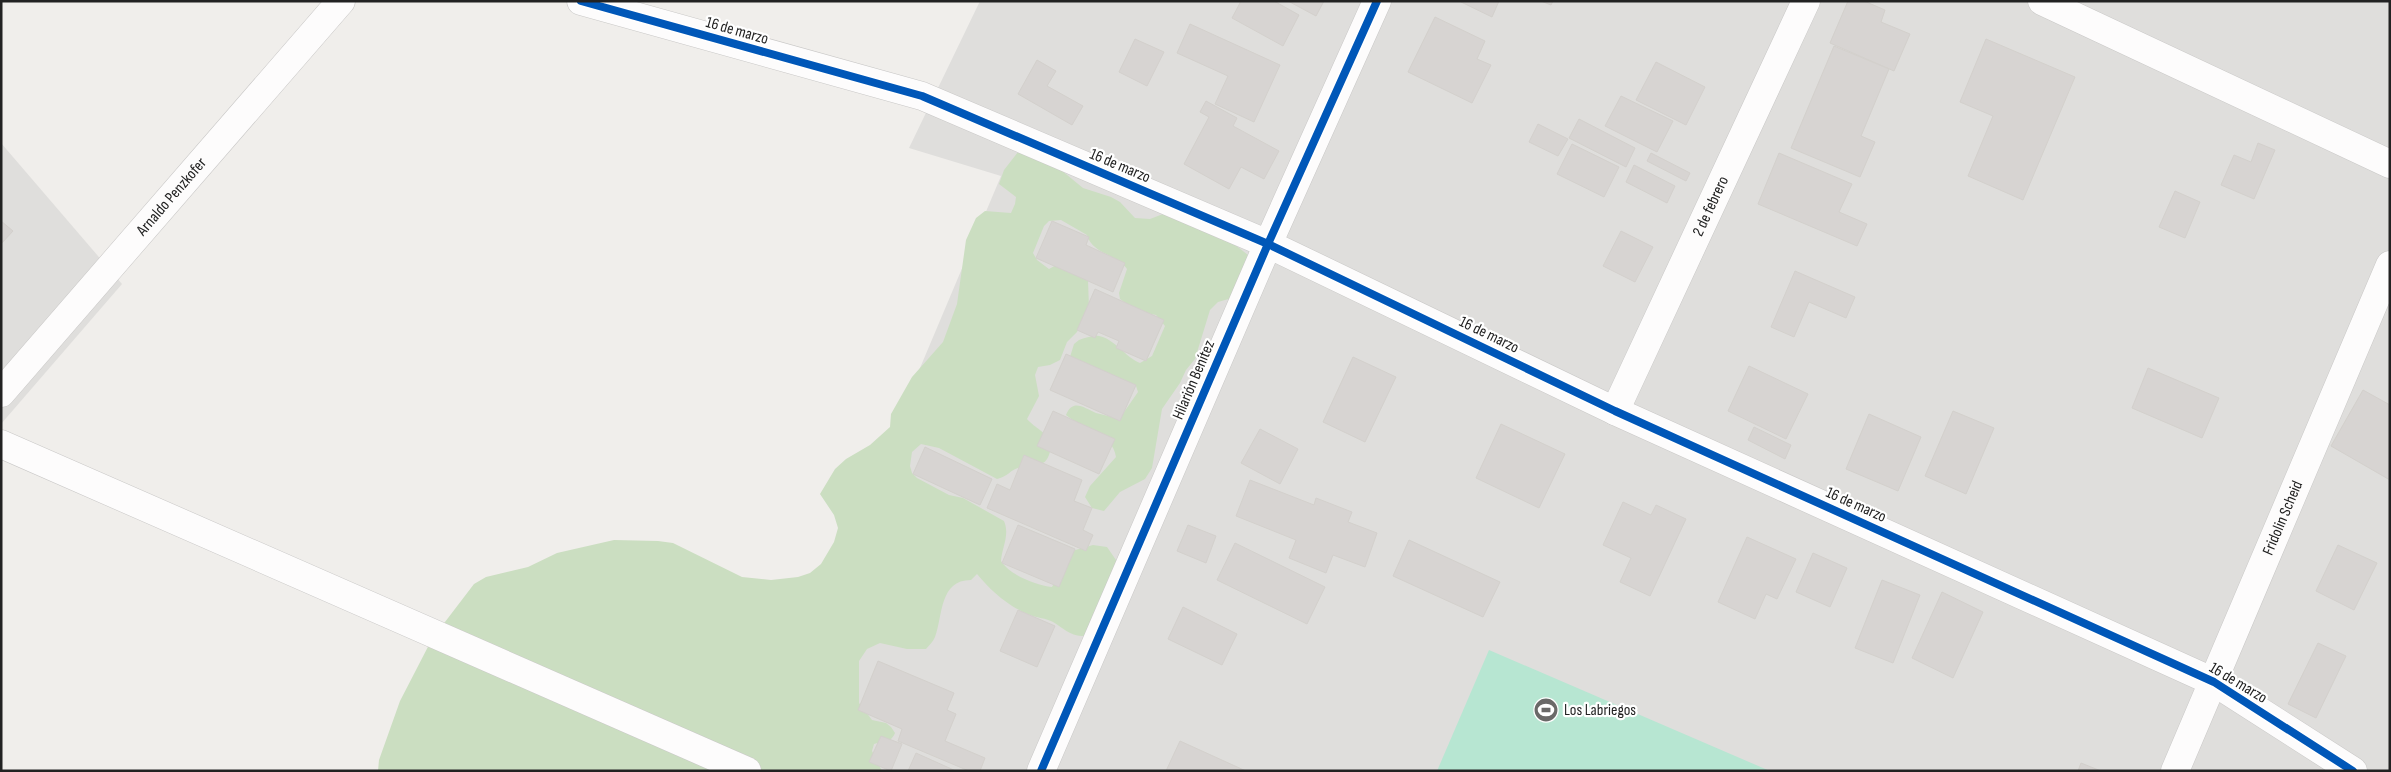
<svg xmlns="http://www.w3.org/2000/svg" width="2391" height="772" font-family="'Sofia Sans Condensed',sans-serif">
<rect width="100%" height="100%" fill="#f0eeeb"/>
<g fill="#dfdedc">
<path d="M 980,1 L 2390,1 L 2390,771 L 750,771 L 1001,176 L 909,148 Z"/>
<path d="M 1,143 L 122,284 L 1,424 Z"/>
</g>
<path fill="#cbdec1" d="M 1018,152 L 1061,170 L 1083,188 L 1111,197 L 1120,202 L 1135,218 L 1150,219 L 1163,214 L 1185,217 L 1215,237 L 1234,244 L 1248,255 L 1232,298 L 1218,302 L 1210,310 L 1195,359 L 1186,370 L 1180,383 L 1162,409 L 1152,468 L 1145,479 L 1120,492 L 1104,511 L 1092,508 L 1085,497 L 1090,486 L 1116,457 C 1113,433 1080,428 1066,415 C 1073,398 1084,408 1096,413 C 1103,415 1109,416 1116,418 L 1122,415 L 1138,392 L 1136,386 L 1070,357 L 1074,344 L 1079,340 C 1085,338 1093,335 1099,336 C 1115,339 1125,357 1140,363 L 1152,356 L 1165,326 L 1156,315 L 1137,311 L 1120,299 L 1119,293 L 1127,269 C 1117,254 1092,254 1087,235 L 1061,220 L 1049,221 L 1044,226 L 1033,253 L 1037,260 L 1049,269 L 1060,263 L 1088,280 L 1089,308 L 1077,332 L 1067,342 L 1060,360 L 1050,365 L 1038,367 L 1035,375 L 1039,396 L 1027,419 C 1037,430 1043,429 1052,443 C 1047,471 1040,462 1018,468 C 1010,470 1009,476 997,479 L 939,448 L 921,444 L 912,452 L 910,466 L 912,473 L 917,478 L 949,495 L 963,498 L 1004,521 C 1010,535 1002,547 1001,561 C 1010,575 1035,585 1052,587 L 1072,551 L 1093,545 L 1107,547 L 1116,560 L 1117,572 L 1088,635 C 1073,639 1065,629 1053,622 C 1046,618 1037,618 1030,615 C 1009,607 991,591 977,574 L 971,580 C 939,580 943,616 935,637 C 933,642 929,645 926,649 L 907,649 L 880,643 L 867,649 L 859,661 L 859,703 L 872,720 L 886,723 L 891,727 L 895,733 C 890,744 884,741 874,744 L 872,751 L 882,771 L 378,771 L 379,760 L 400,701 L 432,639 L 474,584 L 486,577 L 528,567 L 557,553 L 614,540 L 658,541 L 673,543 L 742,577 L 771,580 L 798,577 L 810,573 L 821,564 L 834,542 L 838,528 L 834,515 L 820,494 L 835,469 L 846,459 L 870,445 L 890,427 L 891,414 L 912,377 L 943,342 L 957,304 L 966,240 L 976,218 L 985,211 L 1011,213 L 1015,204 L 1016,197 L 999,184 L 1004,170 Z"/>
<path fill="#b7e6d2" d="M 1489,650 L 1770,771 L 1437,771 Z"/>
<g fill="#d7d4d2" stroke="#d3d0cc">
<path d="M 1241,1 L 1274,1 L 1299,15 L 1283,46 L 1232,18 Z"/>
<path d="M 1288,1 L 1324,1 L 1316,16 Z"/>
<path d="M 1459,1 L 1499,1 L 1492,17 Z"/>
<path d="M 1541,1 L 1553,1 L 1551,5 Z"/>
<path d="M 1848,1 L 1864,1 L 1885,10 L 1881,22 L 1910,34 L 1894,71 L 1830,43 Z"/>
<path d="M 1435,17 L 1485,41 L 1477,59 L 1491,65 L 1472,103 L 1408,72 Z"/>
<path d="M 1190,24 L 1280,65 L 1254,122 L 1215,104 L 1228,76 L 1177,53 Z"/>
<path d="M 1135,39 L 1164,52 L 1147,86 L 1119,72 Z"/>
<path d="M 1986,39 L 2075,77 L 2023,200 L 1968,176 L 1993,116 L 1960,102 Z"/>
<path d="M 1834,46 L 1889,69 L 1861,136 L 1875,142 L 1860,177 L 1791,148 Z"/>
<path d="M 1037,60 L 1056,71 L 1047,86 L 1083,106 L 1072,125 L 1018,94 Z"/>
<path d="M 1656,62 L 1705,87 L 1686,125 L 1636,100 Z"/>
<path d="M 1621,96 L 1673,121 L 1657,152 L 1605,126 Z"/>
<path d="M 1206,101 L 1237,118 L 1233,126 L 1279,151 L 1264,179 L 1241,167 L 1229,189 L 1184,164 L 1209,117 L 1200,112 Z"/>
<path d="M 1579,119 L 1635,148 L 1626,167 L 1569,138 Z"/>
<path d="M 1538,124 L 1568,139 L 1558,156 L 1529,142 Z"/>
<path d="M 2258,143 L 2275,150 L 2254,199 L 2221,185 L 2234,155 L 2251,162 Z"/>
<path d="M 1572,144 L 1619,167 L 1604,197 L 1557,174 Z"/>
<path d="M 1651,153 L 1690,173 L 1686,181 L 1647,161 Z"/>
<path d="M 1779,153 L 1852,184 L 1839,212 L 1867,224 L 1857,246 L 1758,204 Z"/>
<path d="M 1634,165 L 1675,186 L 1667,203 L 1626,182 Z"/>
<path d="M 2175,191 L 2200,202 L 2185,238 L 2159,227 Z"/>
<path d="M 1,221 L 13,231 L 1,244 Z"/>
<path d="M 1052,221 L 1089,237 L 1086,245 L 1125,263 L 1113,292 L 1036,258 Z"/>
<path d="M 1621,231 L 1653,247 L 1635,282 L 1603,266 Z"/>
<path d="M 1795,271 L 1855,297 L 1846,318 L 1809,302 L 1794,337 L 1771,327 Z"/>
<path d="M 1095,289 L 1164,320 L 1146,361 L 1116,348 L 1119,341 L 1098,332 L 1095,338 L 1077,330 Z"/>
<path d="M 1066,354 L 1136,385 L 1120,421 L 1050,390 Z"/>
<path d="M 1353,357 L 1396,377 L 1365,442 L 1323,422 Z"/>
<path d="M 1749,366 L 1808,394 L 1786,439 L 1728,411 Z"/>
<path d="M 2148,368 L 2219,398 L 2202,438 L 2132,408 Z"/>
<path d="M 2363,390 L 2390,405 L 2390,480 L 2331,446 Z"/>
<path d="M 1053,411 L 1115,439 L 1099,474 L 1037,446 Z"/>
<path d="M 1953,411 L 1994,428 L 1966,494 L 1925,476 Z"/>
<path d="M 1869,414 L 1921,437 L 1898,491 L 1846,469 Z"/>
<path d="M 1501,424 L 1565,454 L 1539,508 L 1476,478 Z"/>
<path d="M 1754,427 L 1791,445 L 1785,459 L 1748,440 Z"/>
<path d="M 1260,429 L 1298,449 L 1280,484 L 1241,463 Z"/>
<path d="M 925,447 L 992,479 L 980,505 L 913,474 Z"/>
<path d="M 1024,455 L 1082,480 L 1074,501 L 1092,508 L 1083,530 L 1093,535 L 1086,551 L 987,508 L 997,484 L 1010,490 Z"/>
<path d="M 1250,480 L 1314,505 L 1316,498 L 1352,512 L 1348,522 L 1377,533 L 1365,567 L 1333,555 L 1326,573 L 1289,558 L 1296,540 L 1236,516 Z"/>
<path d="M 1623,502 L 1651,515 L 1656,505 L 1686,519 L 1650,596 L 1620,582 L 1631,558 L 1603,545 Z"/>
<path d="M 1018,525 L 1075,549 L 1059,587 L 1002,563 Z"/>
<path d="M 1188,525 L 1216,536 L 1206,563 L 1177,551 Z"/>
<path d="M 1747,537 L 1796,559 L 1777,599 L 1766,594 L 1755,619 L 1718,602 Z"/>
<path d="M 1409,540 L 1500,582 L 1483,617 L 1393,576 Z"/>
<path d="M 1235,543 L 1325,587 L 1307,624 L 1217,580 Z"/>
<path d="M 2338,545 L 2377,563 L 2354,610 L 2316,591 Z"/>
<path d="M 1813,553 L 1847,568 L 1830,607 L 1796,592 Z"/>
<path d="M 1882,580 L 1920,595 L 1893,663 L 1855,648 Z"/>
<path d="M 1942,592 L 1983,612 L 1953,678 L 1912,658 Z"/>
<path d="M 1183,607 L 1237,634 L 1222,665 L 1168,639 Z"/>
<path d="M 1018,610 L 1055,626 L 1037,667 L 1000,651 Z"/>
<path d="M 2318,643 L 2346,656 L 2316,718 L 2288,704 Z"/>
<path d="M 878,661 L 954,693 L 947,710 L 956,714 L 945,741 L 985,758 L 980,771 L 969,771 L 898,741 L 902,729 L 858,710 Z"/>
<path d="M 881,736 L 902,744 L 891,771 L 869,762 Z"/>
<path d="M 1180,741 L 1246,771 L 1166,771 Z"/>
<path d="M 916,753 L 956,771 L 908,771 Z"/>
<path d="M 2081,763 L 2101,771 L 2078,771 Z"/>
</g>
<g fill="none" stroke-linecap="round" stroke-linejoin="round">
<defs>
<g id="minor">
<path d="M 581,1 L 922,96 L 1268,244 L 1615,411 L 2214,682 L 2353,771"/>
<path d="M 2042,1 L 2390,164"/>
<path id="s1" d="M 1,393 L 341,1"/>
<path id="s2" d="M 1615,411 L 1806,1"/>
<path d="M 1,444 L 747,771"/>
<path d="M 1041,771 L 1268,244 L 1377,1"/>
<path id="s3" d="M 2175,771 L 2390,265"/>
</g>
</defs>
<use href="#minor" stroke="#c9c8c7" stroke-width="29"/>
<use href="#minor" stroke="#fdfcfc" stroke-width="28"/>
<defs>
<g id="cycleway">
<path d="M 581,1 L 922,96 L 1268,244 L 1615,411 L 2214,682 L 2353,771"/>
<path d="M 1041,771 L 1268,244 L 1377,1"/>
</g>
</defs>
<use href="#cycleway" stroke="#fff" stroke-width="11"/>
<use href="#cycleway" stroke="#0057b8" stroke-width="8"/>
</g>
<defs>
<symbol id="stadium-disc" viewBox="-11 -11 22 22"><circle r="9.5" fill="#6a6968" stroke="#fff"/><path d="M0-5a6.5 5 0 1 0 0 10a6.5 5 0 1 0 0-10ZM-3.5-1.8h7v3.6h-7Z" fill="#fff"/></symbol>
</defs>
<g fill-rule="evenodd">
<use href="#stadium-disc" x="1532" y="696" width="28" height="28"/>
</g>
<g text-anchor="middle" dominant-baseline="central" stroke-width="4.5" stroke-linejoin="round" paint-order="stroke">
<g font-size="16" fill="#222" stroke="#fff">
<text transform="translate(737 31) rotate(16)">16 de marzo</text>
<text transform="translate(1120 166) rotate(23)">16 de marzo</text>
<text stroke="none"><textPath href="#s1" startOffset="260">Arnaldo Penzkofer</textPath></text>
<text stroke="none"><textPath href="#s2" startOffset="226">2 de febrero</textPath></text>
<text transform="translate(1489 335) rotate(26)">16 de marzo</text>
<text transform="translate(1194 380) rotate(-67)">Hilarión Benítez</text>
<text transform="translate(1856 505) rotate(24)">16 de marzo</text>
<text stroke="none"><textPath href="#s3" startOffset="275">Fridolin Scheid</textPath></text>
<text transform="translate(2238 683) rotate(31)">16 de marzo</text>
</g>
<g font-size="16" fill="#222" stroke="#fff" text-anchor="start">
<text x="1564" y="710">Los Labriegos</text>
</g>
</g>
<rect width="2391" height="772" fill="none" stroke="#222222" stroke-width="5"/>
</svg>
